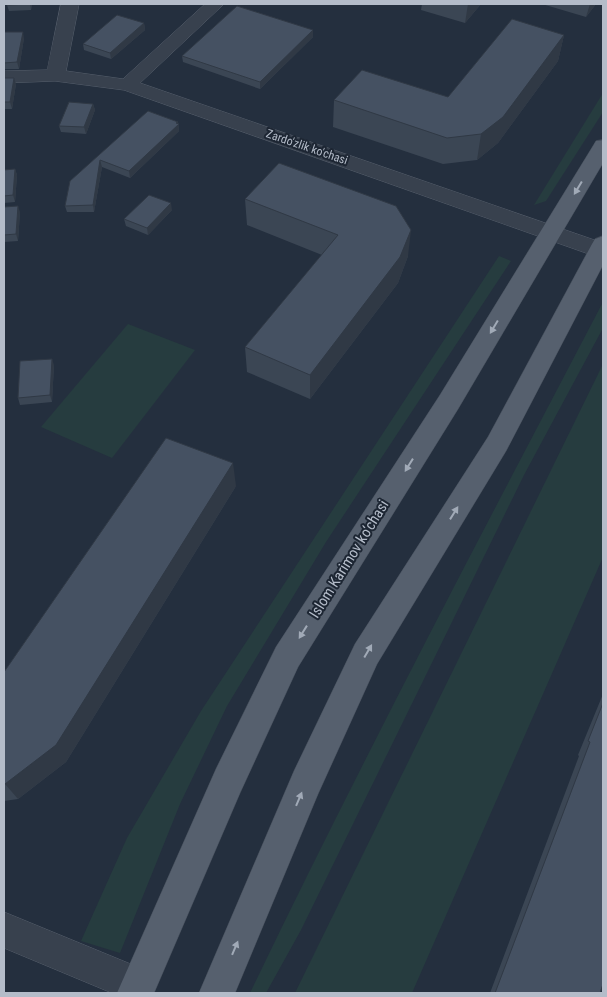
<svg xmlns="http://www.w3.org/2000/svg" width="607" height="997" font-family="'Roboto Condensed',sans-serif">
<rect width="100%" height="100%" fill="#242f3e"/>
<g fill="#263c3f">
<path d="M 603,93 L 603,112 L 546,201 L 534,205 Z"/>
<path d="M 499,256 L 511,261 L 326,542 L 227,706 L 180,804 L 120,953 L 81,941 L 127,838 L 201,711 Z"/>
<path d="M 603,302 L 603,328 L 524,475 L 301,930 L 266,993 L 250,993 C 362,760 483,531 603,302 Z"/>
<path d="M 128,324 L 195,350 L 112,458 L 41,427 Z"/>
<path d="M 603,364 L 603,557 L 412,993 L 295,993 Z"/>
</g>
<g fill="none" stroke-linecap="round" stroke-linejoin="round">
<defs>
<g id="minor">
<path d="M 61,4 L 79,4 L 66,71 L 123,79 L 205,4 L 224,4 L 140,83 L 603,243 L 603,259 L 124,90 L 55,81 L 4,83 L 4,71 L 47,70 Z"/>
<path d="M 4,912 L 150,972 L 155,985 L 152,993 L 112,993 L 4,948 Z"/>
</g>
<g id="primary">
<path d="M 603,140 L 603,163 L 458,409 L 298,667 L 240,793 L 154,993 L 117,993 L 216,769 L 276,647 L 440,395 L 593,146 L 596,141 Z"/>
<path d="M 603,236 L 603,265 L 506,451 L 377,664 L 318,794 L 235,993 L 199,993 L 294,771 L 355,644 L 488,437 L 592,244 L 595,239 Z"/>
</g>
</defs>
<use href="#minor" stroke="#565f6c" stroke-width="1"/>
<use href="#primary" stroke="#414a57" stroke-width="1"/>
<use href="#minor" fill="#38414e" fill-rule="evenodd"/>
<use href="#primary" fill="#56606e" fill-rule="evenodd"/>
</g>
<g fill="#3b4654">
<path d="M 32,4 L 31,10 L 9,11 L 7,5 Z"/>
<path d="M 422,4 L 481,4 L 465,23 L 421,10 Z"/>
<path d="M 542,4 L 596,4 L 586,17 Z"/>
<path d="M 144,23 L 145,30 L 111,59 L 84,50 L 83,44 Z"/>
<path d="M 313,30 L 313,37 L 260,89 L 183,62 L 182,56 Z"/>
<path d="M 4,32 L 24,38 L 19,69 L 4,69 Z"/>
<path d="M 564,35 L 558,61 L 498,143 L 477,160 L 443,164 L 333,127 L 334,100 L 448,97 Z"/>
<path d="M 4,78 L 16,84 L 12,109 L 4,109 Z"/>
<path d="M 93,104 L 95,110 L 86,134 L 61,132 L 59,126 Z"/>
<path d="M 148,111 L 178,122 L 179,131 L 130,178 L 102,167 L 94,212 L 67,212 L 65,206 L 70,181 Z"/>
<path d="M 15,169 L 17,175 L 15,202 L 4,203 L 4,170 Z"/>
<path d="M 245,199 L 408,256 L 398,283 L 310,399 L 247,372 L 245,347 L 322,255 L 247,225 Z"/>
<path d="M 4,207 L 20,212 L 18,241 L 4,242 Z"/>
<path d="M 172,210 L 148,235 L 126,226 L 124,219 Z"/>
<path d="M 54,365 L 52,402 L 20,405 L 18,398 Z"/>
<path d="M 236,486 L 66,762 L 18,799 L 4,801 L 4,672 Z"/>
<path d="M 603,694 L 603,984 L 600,993 L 490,993 L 579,756 L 578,755 Z"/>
</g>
<g fill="#303945">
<path d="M 30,4 L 32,4 L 31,10 Z"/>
<path d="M 468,4 L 481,4 L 465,23 Z"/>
<path d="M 590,4 L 596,4 L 586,17 Z"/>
<path d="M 144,23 L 145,30 L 111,59 L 110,53 Z"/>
<path d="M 313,30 L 313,37 L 260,89 L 260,82 Z"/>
<path d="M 23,32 L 24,38 L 19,69 L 17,62 Z"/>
<path d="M 564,35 L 558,61 L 498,143 L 477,160 L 481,134 Z"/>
<path d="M 14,78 L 16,84 L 12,109 L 10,102 Z"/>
<path d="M 93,104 L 95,110 L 86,134 L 84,127 Z"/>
<path d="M 178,122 L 179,131 L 130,178 L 129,171 Z"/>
<path d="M 100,160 L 102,167 L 94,212 L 93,205 Z"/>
<path d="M 15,169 L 17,175 L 15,202 L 13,195 Z"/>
<path d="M 171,203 L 172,210 L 148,235 L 147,228 Z"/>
<path d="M 18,206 L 20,212 L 18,241 L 16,234 Z"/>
<path d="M 411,230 L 408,256 L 398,283 L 310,399 L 310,375 Z"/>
<path d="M 52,359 L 54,365 L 52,402 L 50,395 Z"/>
<path d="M 233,463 L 236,486 L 66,762 L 18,799 L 5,784 Z"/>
</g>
<g fill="#455162" stroke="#303945">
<path d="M 7,4 L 30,4 L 7,5 Z"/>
<path d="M 237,6 L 313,30 L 260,82 L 182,56 Z"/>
<path d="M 117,15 L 144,23 L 110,53 L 83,44 Z"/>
<path d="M 512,19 L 564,35 L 503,117 L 481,134 L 447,138 L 334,100 L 362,70 L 448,97 Z"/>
<path d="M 4,32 L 23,32 L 17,62 L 4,63 Z"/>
<path d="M 4,78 L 14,78 L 10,102 L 4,102 Z"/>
<path d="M 69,102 L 93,104 L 84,127 L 59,126 Z"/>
<path d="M 148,111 L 178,122 L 176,123 L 179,124 L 129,171 L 100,160 L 93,205 L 65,206 L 70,181 Z"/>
<path d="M 279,163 L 396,206 L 411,230 L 400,257 L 310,375 L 245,347 L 338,235 L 245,199 Z"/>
<path d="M 15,169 L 13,195 L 4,196 L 4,170 Z"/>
<path d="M 149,195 L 171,203 L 147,228 L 124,219 Z"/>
<path d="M 18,206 L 16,234 L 4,235 L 4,207 Z"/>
<path d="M 52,359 L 50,395 L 18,398 L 20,361 Z"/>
<path d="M 166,438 L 233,463 L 56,745 L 5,784 L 4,784 L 4,672 Z"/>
<path d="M 603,703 L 603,984 L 600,993 L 495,993 L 590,742 L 588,741 Z"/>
</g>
<defs><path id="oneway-solid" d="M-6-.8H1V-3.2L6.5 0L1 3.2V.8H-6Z" transform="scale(1.25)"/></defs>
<g fill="#a1aab7">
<use href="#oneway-solid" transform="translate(578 188) rotate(121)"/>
<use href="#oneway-solid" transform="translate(494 327) rotate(121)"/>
<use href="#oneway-solid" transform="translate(409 465) rotate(122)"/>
<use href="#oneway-solid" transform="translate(454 513) rotate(-58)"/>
<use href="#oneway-solid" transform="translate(303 632) rotate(122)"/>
<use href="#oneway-solid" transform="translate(368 651) rotate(-60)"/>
<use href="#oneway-solid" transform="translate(299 799) rotate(-67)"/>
<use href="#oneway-solid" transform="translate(235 948) rotate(-67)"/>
</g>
<g text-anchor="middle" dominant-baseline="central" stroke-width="4" stroke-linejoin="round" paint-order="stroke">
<g font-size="12" fill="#b4bcc9" stroke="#1d2633">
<text transform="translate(307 147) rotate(19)">Zardo'zlik ko'chasi</text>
</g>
<g font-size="15" fill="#b4bcc9" stroke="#1d2633">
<text transform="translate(349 559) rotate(-58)">Islom Karimov ko‘chasi</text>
</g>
</g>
<rect width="607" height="997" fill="none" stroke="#b4bcc9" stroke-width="10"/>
</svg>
